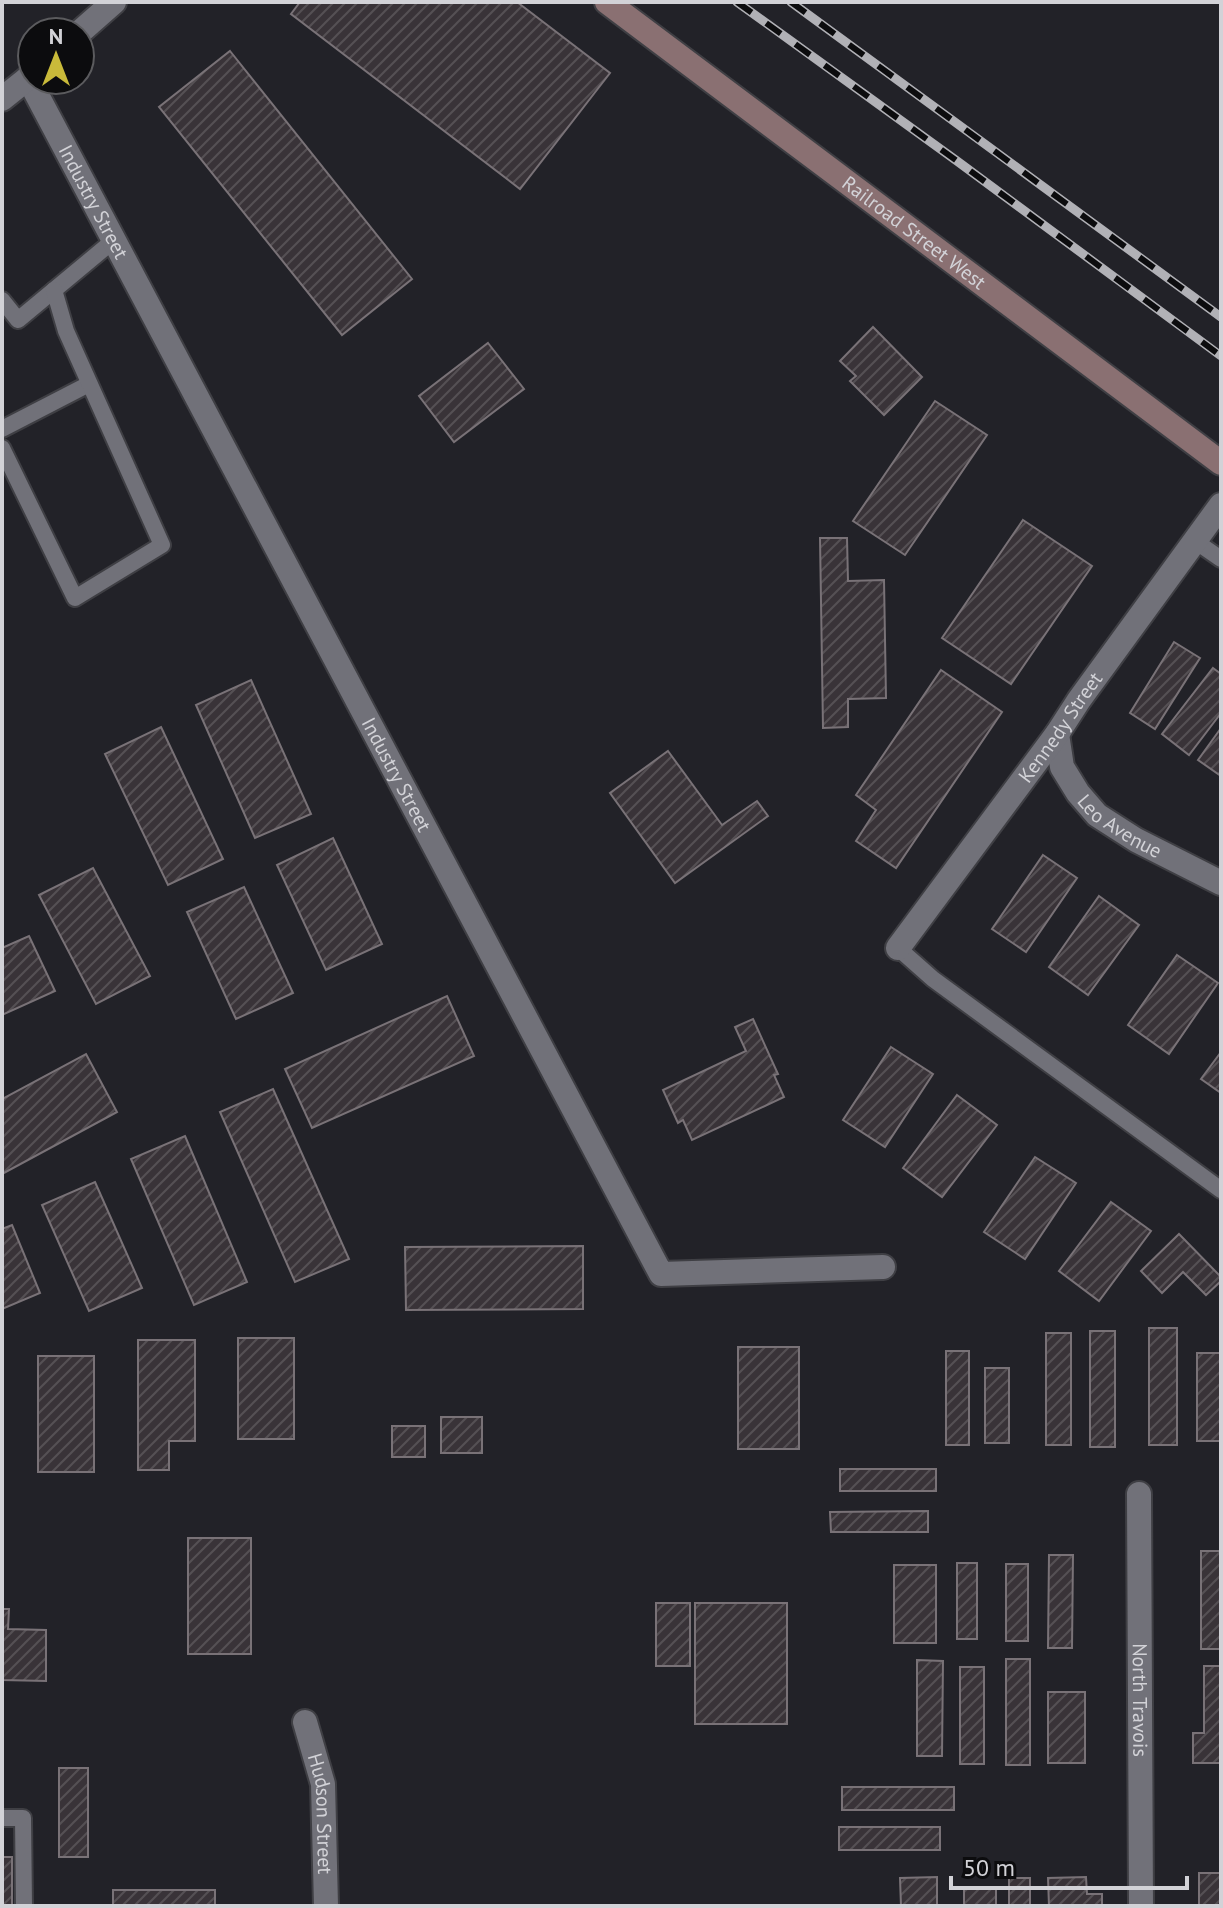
<svg xmlns="http://www.w3.org/2000/svg" width="1223" height="1908" font-family="'PT Sans',sans-serif">
<defs>
<pattern id="building-hatch" width="6" height="6" patternUnits="userSpaceOnUse" patternTransform="scale(2)"><rect width="6" height="6" fill="#393338"/><path d="M-1 1l2-2M0 6l6-6M5 7l2-2" fill="none" stroke="#555054"/></pattern>
</defs>
<rect width="100%" height="100%" fill="#222228"/>
<g fill="url(#building-hatch)" stroke="#797277" stroke-width="2">
<path d="M 300,2 L 517,2 L 610,73 L 520,189 L 291,14 Z"/>
<path d="M 230,51 L 412,279 L 342,335 L 159,107 Z"/>
<path d="M 873,327 L 922,377 L 884,415 L 850,381 L 856,376 L 840,361 Z"/>
<path d="M 488,343 L 524,389 L 454,442 L 419,396 Z"/>
<path d="M 935,401 L 987,435 L 905,555 L 853,521 Z"/>
<path d="M 1023,520 L 1092,566 L 1011,684 L 942,638 Z"/>
<path d="M 820,538 L 847,538 L 848,581 L 884,580 L 886,698 L 848,699 L 848,727 L 823,728 Z"/>
<path d="M 1174,642 L 1200,658 L 1155,729 L 1130,713 Z"/>
<path d="M 1213,668 L 1221,674 L 1221,713 L 1189,755 L 1162,734 Z"/>
<path d="M 941,670 L 1002,712 L 896,868 L 856,841 L 876,810 L 856,795 Z"/>
<path d="M 251,680 L 311,814 L 255,838 L 196,705 Z"/>
<path d="M 161,727 L 223,859 L 168,885 L 105,754 Z"/>
<path d="M 1221,728 L 1221,776 L 1198,760 Z"/>
<path d="M 668,751 L 722,825 L 757,801 L 768,816 L 675,883 L 610,793 Z"/>
<path d="M 333,838 L 382,944 L 326,970 L 277,865 Z"/>
<path d="M 1043,855 L 1077,878 L 1026,952 L 992,929 Z"/>
<path d="M 93,868 L 150,976 L 96,1004 L 39,895 Z"/>
<path d="M 244,887 L 293,993 L 236,1019 L 187,912 Z"/>
<path d="M 1099,896 L 1139,925 L 1088,995 L 1049,967 Z"/>
<path d="M 29,936 L 55,991 L 2,1015 L 2,948 Z"/>
<path d="M 1177,955 L 1218,983 L 1169,1054 L 1128,1025 Z"/>
<path d="M 447,996 L 474,1056 L 312,1128 L 285,1069 Z"/>
<path d="M 753,1019 L 778,1074 L 774,1075 L 784,1097 L 692,1140 L 683,1120 L 678,1123 L 663,1090 L 746,1051 L 735,1027 Z"/>
<path d="M 891,1047 L 933,1074 L 885,1147 L 843,1120 Z"/>
<path d="M 1221,1052 L 1221,1093 L 1201,1079 Z"/>
<path d="M 86,1054 L 117,1112 L 2,1174 L 2,1099 Z"/>
<path d="M 273,1089 L 349,1259 L 295,1282 L 220,1112 Z"/>
<path d="M 957,1095 L 997,1125 L 942,1197 L 903,1168 Z"/>
<path d="M 185,1136 L 247,1282 L 194,1305 L 131,1159 Z"/>
<path d="M 1035,1157 L 1076,1183 L 1025,1259 L 984,1232 Z"/>
<path d="M 95,1182 L 142,1288 L 89,1311 L 42,1205 Z"/>
<path d="M 1111,1202 L 1151,1231 L 1099,1301 L 1059,1271 Z"/>
<path d="M 12,1225 L 40,1293 L 2,1309 L 2,1229 Z"/>
<path d="M 1179,1234 L 1221,1277 L 1221,1281 L 1206,1295 L 1183,1272 L 1162,1293 L 1141,1271 Z"/>
<path d="M 583,1246 L 583,1309 L 406,1310 L 405,1247 Z"/>
<rect x="1149" y="1328" width="28" height="117"/>
<rect x="1090" y="1331" width="25" height="116"/>
<rect x="1046" y="1333" width="25" height="112"/>
<rect x="238" y="1338" width="56" height="101"/>
<path d="M 138,1340 L 195,1340 L 195,1441 L 169,1441 L 169,1470 L 138,1470 Z"/>
<rect x="738" y="1347" width="61" height="102"/>
<rect x="946" y="1351" width="23" height="94"/>
<rect x="1197" y="1353" width="24" height="88"/>
<rect x="38" y="1356" width="56" height="116"/>
<rect x="985" y="1368" width="24" height="75"/>
<rect x="441" y="1417" width="41" height="36"/>
<rect x="392" y="1426" width="33" height="31"/>
<rect x="840" y="1469" width="96" height="22"/>
<path d="M 928,1511 L 928,1532 L 831,1532 L 830,1512 Z"/>
<rect x="188" y="1538" width="63" height="116"/>
<rect x="1201" y="1551" width="20" height="98"/>
<path d="M 1049,1555 L 1073,1555 L 1072,1648 L 1048,1648 Z"/>
<rect x="957" y="1563" width="20" height="76"/>
<rect x="1006" y="1564" width="22" height="77"/>
<rect x="894" y="1565" width="42" height="78"/>
<rect x="656" y="1603" width="34" height="63"/>
<rect x="695" y="1603" width="92" height="121"/>
<path d="M 2,1609 L 9,1609 L 8,1629 L 46,1630 L 46,1681 L 2,1680 Z"/>
<rect x="1006" y="1659" width="24" height="106"/>
<path d="M 917,1660 L 943,1661 L 942,1756 L 917,1756 Z"/>
<path d="M 1204,1666 L 1221,1666 L 1221,1763 L 1193,1763 L 1193,1733 L 1204,1733 Z"/>
<rect x="960" y="1667" width="24" height="97"/>
<rect x="1048" y="1692" width="37" height="71"/>
<rect x="59" y="1768" width="29" height="89"/>
<rect x="842" y="1787" width="112" height="23"/>
<rect x="839" y="1827" width="101" height="23"/>
<rect x="2" y="1857" width="10" height="49"/>
<rect x="1199" y="1873" width="22" height="33"/>
<path d="M 937,1877 L 937,1906 L 901,1906 L 900,1878 Z"/>
<path d="M 1086,1877 L 1087,1894 L 1102,1894 L 1102,1906 L 1049,1906 L 1048,1878 Z"/>
<rect x="1009" y="1878" width="21" height="28"/>
<rect x="964" y="1887" width="32" height="19"/>
<rect x="113" y="1890" width="102" height="16"/>
</g>
<g fill="none" stroke-linecap="round" stroke-linejoin="round">
<defs>
<g id="lane">
<path d="M 2,300 L 18,320 L 113,241"/>
<path d="M 2,429 L 89,384"/>
<path d="M 2,448 L 75,598 L 162,545 L 66,331 L 54,290"/>
<path d="M 1195,541 L 1221,559"/>
<path d="M 898,948 L 933,979 L 1221,1190"/>
<path d="M 2,1818 L 23,1818 L 24,1906"/>
</g>
<g id="street">
<path d="M 80,32 L 114,2"/>
<path id="s1" d="M 28,78 L 661,1274 L 883,1267"/>
<path d="M 2,99 L 32,75"/>
<path id="s2" d="M 1057,734 L 1062,767 L 1078,793 L 1097,815 L 1136,840 L 1221,883"/>
<path id="s3" d="M 898,948 L 1057,734 L 1079,700 L 1221,505"/>
<path id="s4" d="M 1139,1494 L 1141,1906"/>
<path id="s5" d="M 305,1722 L 323,1784 L 326,1906"/>
</g>
<g id="secondary">
<path id="s6" d="M 607,2 L 1221,463"/>
</g>
</defs>
<use href="#lane" stroke="#3f3f44" stroke-width="20"/>
<use href="#street" stroke="#3f3f44" stroke-width="28"/>
<use href="#secondary" stroke="#3f3f44" stroke-width="28"/>
<use href="#lane" stroke="#717179" stroke-width="16"/>
<use href="#street" stroke="#717179" stroke-width="24"/>
<use href="#secondary" stroke="#8a7072" stroke-width="24"/>
<defs>
<g id="rail">
<path d="M 737,2 L 957,161 L 1221,356"/>
<path d="M 791,2 L 1221,317"/>
</g>
</defs>
<use href="#rail" stroke="#b1b1b6" stroke-width="9"/>
<use href="#rail" stroke="#0c0c0e" stroke-width="6" stroke-dasharray="18" stroke-linecap="butt"/>
</g>
<g text-anchor="middle" dominant-baseline="central" stroke-width="7" stroke-linejoin="round" paint-order="stroke">
<g font-size="20" fill="#d2d2d7" stroke="#0c0c0e">
<text stroke="none"><textPath href="#s1" startOffset="140">Industry Street</textPath></text>
<text stroke="none"><textPath href="#s6" startOffset="384">Railroad Street West</textPath></text>
<text stroke="none"><textPath href="#s3" startOffset="274">Kennedy Street</textPath></text>
<text stroke="none"><textPath href="#s1" startOffset="788">Industry Street</textPath></text>
<text stroke="none"><textPath href="#s2" startOffset="118">Leo Avenue</textPath></text>
<text stroke="none"><textPath href="#s4" startOffset="206">North Travois</textPath></text>
<text stroke="none"><textPath href="#s5" startOffset="94">Hudson Street</textPath></text>
</g>
</g>
<rect width="1223" height="1908" fill="none" stroke="#d2d2d7" stroke-width="8"/>
<g transform="translate(56 56)"><circle r="38" fill="#0c0c0e" stroke="#5b5b5e" stroke-width="2"/>
<path d="M0-6L14 30L0 20L-14 30Z" fill="#c9ba3a"/>
<text y="-12" font-size="22" font-weight="bold" text-anchor="middle" fill="#d2d2d7">N</text>
</g>
<path d="M951 1876v12h236v-12" fill="none" stroke="#d2d2d7" stroke-width="4"/>
<text x="963" y="1876" font-size="24" fill="#d2d2d7" stroke="#0c0c0e" stroke-width="6" paint-order="stroke">50 m</text>
</svg>
